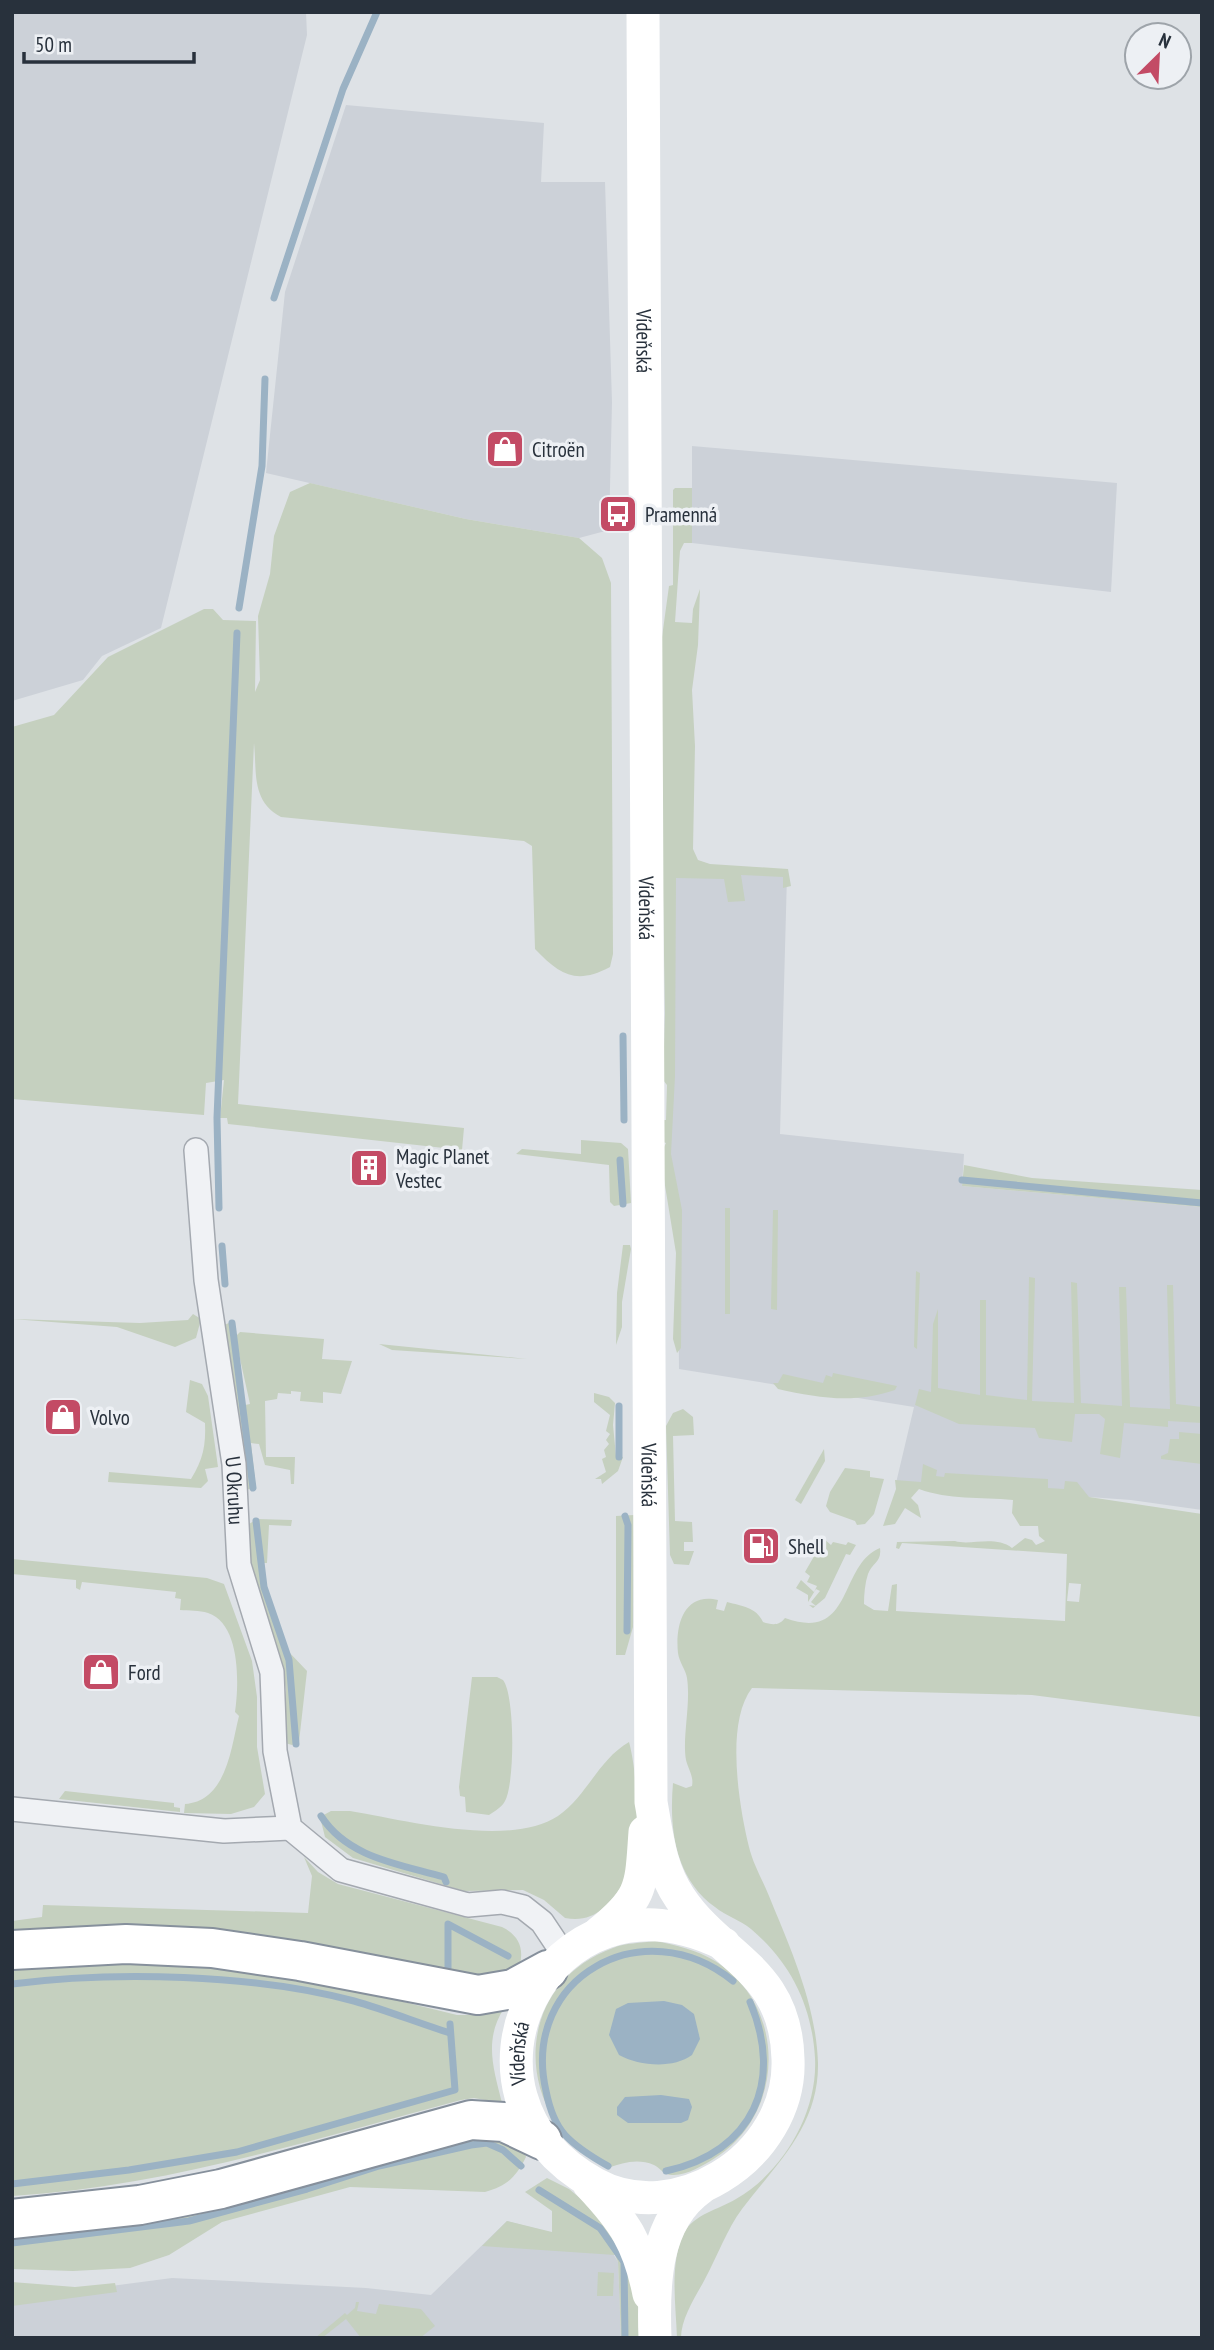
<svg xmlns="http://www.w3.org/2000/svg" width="1214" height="2350" font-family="'PT Sans Narrow',sans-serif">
<rect width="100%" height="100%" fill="#dee2e6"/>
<g fill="#ccd1d8">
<path d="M 12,12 L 306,12 L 307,35 L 161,628 L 102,656 L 83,680 L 12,701 Z"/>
<path d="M 346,105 L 544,123 L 541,182 L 605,182 L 612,402 L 609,530 L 579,538 L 466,519 L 266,473 L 285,292 Z"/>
<path d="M 692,446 L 1117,483 L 1111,592 L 692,543 Z"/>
<path d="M 672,874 L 787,875 L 780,1134 L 964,1154 L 962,1186 L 1202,1207 L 1202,1510 L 1131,1500 L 896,1483 L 914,1407 L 679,1369 L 678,1256 L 666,1188 Z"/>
<path d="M 507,2221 L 553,2233 L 600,2231 L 618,2262 L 621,2338 L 12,2338 L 12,2299 L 172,2278 L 366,2288 L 431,2295 Z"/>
</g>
<g fill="#c5d0bf" fill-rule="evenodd">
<path d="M 310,483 L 466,519 L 579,538 L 602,558 L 611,583 L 613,954 L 610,967 C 576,985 560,975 535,949 L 532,846 L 524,841 L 281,817 C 251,801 257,772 254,743 L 238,1104 L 464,1128 L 462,1150 L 228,1124 L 227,1118 L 220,1118 L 224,1080 L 206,1083 L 204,1115 L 12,1099 L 12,727 L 54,715 L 108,657 L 204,609 L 213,609 L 223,620 L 256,621 L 255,692 L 260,680 L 258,616 L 270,574 L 274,536 L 290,492 Z"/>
<path d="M 675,488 L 692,488 L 692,543 L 684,543 L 680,551 L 675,622 L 692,623 L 693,609 L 700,589 L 698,645 L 692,690 L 695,746 L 693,849 L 698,860 L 710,864 L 788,869 L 791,886 L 783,888 L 783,877 L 741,875 L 745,901 L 728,902 L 724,879 L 676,878 L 675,1076 L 671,1154 L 682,1210 L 681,1348 L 677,1353 L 673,1339 L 676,1253 L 660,1155 L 666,1143 L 660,1141 L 662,1120 L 666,1120 L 667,1085 L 663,1080 L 665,1013 L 659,659 L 669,586 L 673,585 L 673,490 Z"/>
<path d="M 581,1140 L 621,1143 L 628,1149 L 631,1203 L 614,1206 L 610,1202 L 609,1165 L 516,1154 L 522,1149 L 581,1154 Z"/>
<path d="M 964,1165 L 1032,1178 L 1202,1190 L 1202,1207 L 962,1186 Z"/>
<rect x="725" y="1208" width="5" height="106"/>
<path d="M 773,1210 L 778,1210 L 777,1310 L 771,1309 Z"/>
<path d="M 623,1245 L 630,1245 L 631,1249 L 622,1302 L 622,1327 L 616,1345 L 617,1293 Z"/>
<path d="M 916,1271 L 920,1273 L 917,1349 L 914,1347 Z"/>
<path d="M 1029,1277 L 1035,1278 L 1032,1401 L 1074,1403 L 1071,1282 L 1077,1283 L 1081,1403 L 1122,1406 L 1119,1287 L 1126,1287 L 1130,1407 L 1170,1409 L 1167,1285 L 1173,1285 L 1176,1404 L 1202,1407 L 1202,1423 L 1168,1421 L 1168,1427 L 1124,1423 L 1120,1458 L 1100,1454 L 1105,1419 L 1099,1414 L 1075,1414 L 1072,1442 L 1039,1438 L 1035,1428 L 959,1424 L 915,1405 L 919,1389 L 931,1392 L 933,1324 L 938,1309 L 938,1388 L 980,1395 L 980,1300 L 986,1300 L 986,1395 L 1027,1400 Z"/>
<path d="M 193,1314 L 201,1319 L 196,1338 L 175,1347 L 117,1327 L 12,1319 L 140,1323 L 188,1320 Z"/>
<path d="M 229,1323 L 236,1336 L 240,1332 L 324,1339 L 322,1359 L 352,1361 L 341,1394 L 323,1392 L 323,1403 L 300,1401 L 301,1392 L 291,1391 L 291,1394 L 278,1393 L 277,1399 L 265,1401 L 266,1457 L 295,1457 L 294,1484 L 291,1484 L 290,1470 L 265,1465 L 259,1444 L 251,1443 L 256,1490 L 248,1489 L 224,1325 ZM 235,1336 L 250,1404 L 245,1405 L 234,1338 Z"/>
<path d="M 379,1344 L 527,1359 L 392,1350 Z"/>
<path d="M 833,1373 L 897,1386 L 895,1390 C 854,1404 819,1398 778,1389 L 773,1383 L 778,1383 L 783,1374 L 823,1383 L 826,1375 L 832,1377 Z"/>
<path d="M 190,1380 L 202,1384 L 208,1396 L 218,1467 L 205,1469 L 208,1481 L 201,1488 L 108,1482 L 109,1472 L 191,1479 C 203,1460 206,1445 205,1423 L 186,1412 Z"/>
<path d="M 594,1393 L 609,1397 L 615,1403 L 613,1425 L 616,1456 L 623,1457 L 618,1471 L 602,1484 L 601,1479 L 595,1479 L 606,1472 L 602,1459 L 606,1457 L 604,1450 L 609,1444 L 606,1440 L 610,1434 L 606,1431 L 610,1415 L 594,1402 Z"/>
<path d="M 683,1409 L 693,1417 L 694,1435 L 673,1436 L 675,1521 L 692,1522 L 693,1542 L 684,1542 L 684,1551 L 694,1551 L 689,1565 L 674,1564 L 670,1555 L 666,1426 L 673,1413 Z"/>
<path d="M 1179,1432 L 1202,1434 L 1202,1464 L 1161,1459 L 1161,1456 L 1168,1453 L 1170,1439 L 1179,1439 Z"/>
<path d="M 824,1449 L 825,1461 L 801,1504 L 795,1500 Z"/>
<path d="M 923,1464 L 937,1470 L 936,1476 L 944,1477 L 945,1473 L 1048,1479 L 1048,1488 L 1064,1489 L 1065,1481 L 1077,1482 L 1089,1497 L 1202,1514 L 1202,1717 L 1032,1695 L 752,1688 C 725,1723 739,1806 749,1847 C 753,1864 763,1881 769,1896 C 791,1950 816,2004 818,2063 C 819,2126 777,2163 742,2209 C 727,2229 717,2257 705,2279 C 696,2296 681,2318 681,2338 L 677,2338 C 676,2305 669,2263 684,2233 C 694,2214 718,2210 736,2199 C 783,2172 818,2113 815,2058 C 812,2006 791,1963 751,1929 C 740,1920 726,1916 715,1907 C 675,1878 669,1829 673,1783 L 686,1788 L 692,1786 C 694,1776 688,1769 686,1760 C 682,1738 691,1704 687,1678 C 686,1670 679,1662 678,1653 C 675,1625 684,1592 718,1600 L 716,1609 L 724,1611 L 727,1602 C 742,1606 756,1607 763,1622 C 772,1625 779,1626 785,1618 C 854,1643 838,1565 880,1548 C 882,1562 872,1563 868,1574 C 865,1583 864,1594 864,1604 L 874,1610 L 888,1611 L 892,1585 L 897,1584 L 896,1611 L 1065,1621 L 1067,1554 L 902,1543 L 899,1549 L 896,1548 L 897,1542 L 955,1541 C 970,1546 995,1535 1012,1548 L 1025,1538 L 1032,1540 L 1036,1545 L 1045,1541 L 1039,1536 L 1038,1526 L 1020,1526 L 1012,1513 L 1013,1500 C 980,1497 949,1500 919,1489 L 911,1498 L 918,1505 L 921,1518 L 905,1508 L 895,1524 L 883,1526 L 896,1489 L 895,1480 L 921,1482 ZM 1069,1583 L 1081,1584 L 1079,1602 L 1067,1601 Z"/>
<path d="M 845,1468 L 870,1471 L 870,1477 L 884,1479 L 874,1514 L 865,1524 L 857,1525 L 855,1521 L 830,1512 L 826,1506 L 830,1492 Z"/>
<path d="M 634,1515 L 633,1627 L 625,1655 L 616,1655 L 616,1516 Z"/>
<path d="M 257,1519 L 292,1520 L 291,1526 L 269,1525 L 267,1563 L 261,1563 L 265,1587 L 288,1651 L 307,1671 L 299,1742 L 292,1745 L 285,1743 L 286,1690 L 282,1662 L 256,1590 L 250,1561 L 249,1524 Z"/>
<path d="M 824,1539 L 831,1545 L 833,1542 L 846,1545 L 848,1542 L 856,1545 L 850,1555 L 846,1554 L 825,1598 L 813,1608 L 809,1605 L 816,1606 L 811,1602 L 820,1591 L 816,1589 L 808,1602 L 808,1595 L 796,1588 L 801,1580 L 814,1592 L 817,1586 L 807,1582 L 810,1576 L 805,1572 Z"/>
<path d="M 12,1559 L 207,1578 L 224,1584 L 252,1661 L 257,1697 L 257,1747 L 265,1794 L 254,1807 L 231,1814 L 184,1813 L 185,1804 C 227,1801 231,1747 239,1716 L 235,1712 C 239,1685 241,1624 208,1613 C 199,1610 189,1611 180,1610 L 181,1599 L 175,1598 L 176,1592 L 82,1582 L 80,1590 L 76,1588 L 76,1580 L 12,1574 Z"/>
<path d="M 472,1677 L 497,1677 L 503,1680 C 515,1695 515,1783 505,1801 C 502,1807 495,1811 489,1815 L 466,1812 L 465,1797 L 460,1796 L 459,1787 Z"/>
<path d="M 629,1742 C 638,1775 639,1833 633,1867 C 631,1874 626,1880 622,1886 C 607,1907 594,1923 565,1918 L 544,1900 L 523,1890 L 464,1891 L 353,1858 L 325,1837 L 320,1817 L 331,1811 L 350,1811 C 405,1820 509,1848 558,1816 C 587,1796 598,1760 629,1742 Z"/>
<path d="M 65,1791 L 174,1803 L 174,1807 L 180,1808 L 180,1812 L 59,1799 Z"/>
<path d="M 304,1857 L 318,1872 L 338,1884 L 502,1927 C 518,1935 524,1947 520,1964 L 501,1980 L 12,1935 L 12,1921 L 42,1917 L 43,1905 L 308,1913 L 312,1876 Z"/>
<path d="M 655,1941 C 676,1945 697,1950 715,1961 C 787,2006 786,2113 715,2158 C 704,2165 686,2176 672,2175 C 664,2175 660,2168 654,2165 C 637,2158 623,2163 608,2168 C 512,2120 509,1986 613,1948 C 625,1943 641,1943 655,1941 Z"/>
<path d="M 80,1956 L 257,1966 L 457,2015 L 473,2015 L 504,2008 C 484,2040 493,2067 502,2103 L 474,2098 L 461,2100 C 313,2139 167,2187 12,2196 L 12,1961 Z"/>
<path d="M 479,2130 L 524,2152 L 526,2157 C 516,2177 507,2186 485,2192 L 350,2187 L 222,2222 L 169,2255 L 130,2268 L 73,2271 L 12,2269 L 12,2225 Z"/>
<path d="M 547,2178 L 569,2189 L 609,2222 L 638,2291 L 639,2338 L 621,2338 L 618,2262 L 615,2255 L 482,2246 L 507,2221 L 552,2232 L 552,2211 L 525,2192 Z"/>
<path d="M 598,2272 L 614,2273 L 613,2296 L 597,2296 Z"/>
<path d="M 12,2282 L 75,2287 L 115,2283 L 117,2292 L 12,2306 Z"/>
<path d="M 356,2302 L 359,2302 L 357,2311 L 376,2314 L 379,2304 L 421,2309 L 435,2326 L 420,2338 L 361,2338 L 346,2319 L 322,2338 L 315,2338 L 345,2313 L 347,2315 L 355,2308 Z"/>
</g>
<g fill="#9bb2c4">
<path d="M 664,2001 L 682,2005 L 694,2014 L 700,2039 L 692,2055 C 673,2069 639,2066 619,2055 L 609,2035 L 616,2009 L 628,2003 Z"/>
<path d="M 661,2095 L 689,2099 L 692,2107 L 688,2120 L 681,2123 L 628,2123 L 617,2115 L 617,2107 L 625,2097 Z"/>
</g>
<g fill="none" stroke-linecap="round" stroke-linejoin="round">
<g stroke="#9bb2c4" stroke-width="7">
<path d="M 274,298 L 343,89 L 377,12"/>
<path d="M 239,608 L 262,466 L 265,379"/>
<path d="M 623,1036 L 624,1120"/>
<path d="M 620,1160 L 623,1204"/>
<path d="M 962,1180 L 1202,1203"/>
<path d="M 219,1208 L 217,1118 L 237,633"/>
<path d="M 222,1246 L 225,1284"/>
<path d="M 232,1323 L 253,1488"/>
<path d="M 619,1457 L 619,1406"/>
<path d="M 625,1516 L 628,1525 L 627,1631"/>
<path d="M 256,1521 L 264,1587 L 289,1660 L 296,1744"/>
<path d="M 321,1816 C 348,1858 399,1864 444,1877 L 446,1882"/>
<path d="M 448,1968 L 448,1924 L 508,1956"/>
<path d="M 12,1984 C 113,1971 255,1974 354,2001 C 386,2010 418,2023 450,2033"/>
<path d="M 608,2166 C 592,2157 577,2148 565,2135 C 554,2123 549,2106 546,2091 C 520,1977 644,1909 733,1981"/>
<path d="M 666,2171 C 753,2152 784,2082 750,2002"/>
<path d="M 12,2184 L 129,2170 L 237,2152 L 455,2090 L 450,2024"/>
<path d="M 539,2190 L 600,2228 L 624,2262 L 625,2338"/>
<path d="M 12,2243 L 189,2221 L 307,2189 L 379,2166 L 471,2145 L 487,2143 L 503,2150 L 521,2166"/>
</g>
<defs>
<g id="street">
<path id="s1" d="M 196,1150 L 206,1280 L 234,1464 L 239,1565 L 272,1672 L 275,1751 L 290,1828 L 341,1870 L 468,1905 L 502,1902 L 523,1907 L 542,1922 L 564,1955"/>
<path d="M 12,1809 L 224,1831 L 290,1828"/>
</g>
<g id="highway">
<path d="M 12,1950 L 126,1944 L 212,1948 L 300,1961 L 478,1995 L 513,1989 L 548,1970"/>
<path d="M 12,2219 L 140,2205 L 221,2189 L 471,2120 L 504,2122 L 542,2140"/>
</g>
</defs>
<use href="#street" stroke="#a4a9b0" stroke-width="26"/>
<use href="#highway" stroke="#86909c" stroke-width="42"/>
<use href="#street" stroke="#f0f2f5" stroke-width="23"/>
<g stroke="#fff" stroke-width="33">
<path id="s2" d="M 643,12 L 651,1802 C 657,1836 660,1869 680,1898 C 721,1959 786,1969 788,2059 C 790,2107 762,2152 720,2177 C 682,2200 635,2206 595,2184 C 431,2095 547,1856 724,1944"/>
<path d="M 599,1933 C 644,1897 641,1886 645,1832"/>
<path d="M 589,2184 C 624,2221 639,2243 649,2294"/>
<path d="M 655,2338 C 653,2285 654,2221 701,2188"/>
</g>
<use href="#highway" stroke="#fff" stroke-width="38"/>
</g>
<defs>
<symbol id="shop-square" viewBox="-11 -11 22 22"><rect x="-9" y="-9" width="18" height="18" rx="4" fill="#c34b65" stroke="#edf0f4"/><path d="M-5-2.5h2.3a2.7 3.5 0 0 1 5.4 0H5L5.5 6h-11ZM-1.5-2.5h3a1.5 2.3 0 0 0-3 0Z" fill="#fff"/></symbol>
<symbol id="bus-square" viewBox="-11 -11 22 22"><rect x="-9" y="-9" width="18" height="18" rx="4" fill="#c34b65" stroke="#edf0f4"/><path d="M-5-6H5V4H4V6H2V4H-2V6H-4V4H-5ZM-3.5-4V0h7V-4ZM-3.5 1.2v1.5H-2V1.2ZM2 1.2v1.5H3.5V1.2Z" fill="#fff"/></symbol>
<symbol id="building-square" viewBox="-11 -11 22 22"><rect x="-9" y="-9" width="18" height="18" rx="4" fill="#c34b65" stroke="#edf0f4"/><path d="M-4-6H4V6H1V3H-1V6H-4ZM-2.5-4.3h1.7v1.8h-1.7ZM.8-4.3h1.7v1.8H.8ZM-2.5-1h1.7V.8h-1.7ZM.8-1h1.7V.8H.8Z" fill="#fff"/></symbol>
<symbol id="fuel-square" viewBox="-11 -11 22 22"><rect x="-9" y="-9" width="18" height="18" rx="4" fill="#c34b65" stroke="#edf0f4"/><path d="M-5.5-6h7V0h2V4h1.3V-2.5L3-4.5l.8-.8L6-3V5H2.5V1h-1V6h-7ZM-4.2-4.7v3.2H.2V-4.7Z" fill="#fff"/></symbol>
</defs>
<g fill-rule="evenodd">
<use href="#shop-square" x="483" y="427" width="44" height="44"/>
<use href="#bus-square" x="596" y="492" width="44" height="44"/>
<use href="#building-square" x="347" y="1146" width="44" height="44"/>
<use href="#shop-square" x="41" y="1395" width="44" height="44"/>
<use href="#fuel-square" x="739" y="1524" width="44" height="44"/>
<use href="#shop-square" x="79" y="1650" width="44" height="44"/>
</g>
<g text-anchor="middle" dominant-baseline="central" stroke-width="7" stroke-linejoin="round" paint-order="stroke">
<g font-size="21" fill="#28313c" stroke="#edf0f4">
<text stroke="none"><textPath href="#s2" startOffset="329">Vídeňská</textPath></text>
<text stroke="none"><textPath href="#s2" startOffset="896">Vídeňská</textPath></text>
<text stroke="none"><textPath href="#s2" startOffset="1463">Vídeňská</textPath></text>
<text stroke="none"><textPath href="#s1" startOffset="343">U Okruhu</textPath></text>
<text stroke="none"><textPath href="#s2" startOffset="2527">Vídeňská</textPath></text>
</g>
<g font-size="21" fill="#28313c" stroke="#edf0f4" text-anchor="start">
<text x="532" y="449">Citroën</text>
<text x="645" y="514">Pramenná</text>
<text x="396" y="1156">Magic Planet<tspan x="396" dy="24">Vestec</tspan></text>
<text x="90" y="1417">Volvo</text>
<text x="788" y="1546">Shell</text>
<text x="128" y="1672">Ford</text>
</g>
</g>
<rect width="1214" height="2350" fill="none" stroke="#28313c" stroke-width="28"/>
<g transform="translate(1158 56) rotate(24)"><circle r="33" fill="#edf0f4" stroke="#9ea4aa" stroke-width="2"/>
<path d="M0-5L12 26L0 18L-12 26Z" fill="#c34b65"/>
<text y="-10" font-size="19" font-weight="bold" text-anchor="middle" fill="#28313c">N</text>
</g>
<path d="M24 52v10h170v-10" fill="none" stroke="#28313c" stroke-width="3.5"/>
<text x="35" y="52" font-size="21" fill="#28313c" stroke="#edf0f4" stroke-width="5" paint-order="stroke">50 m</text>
</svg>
